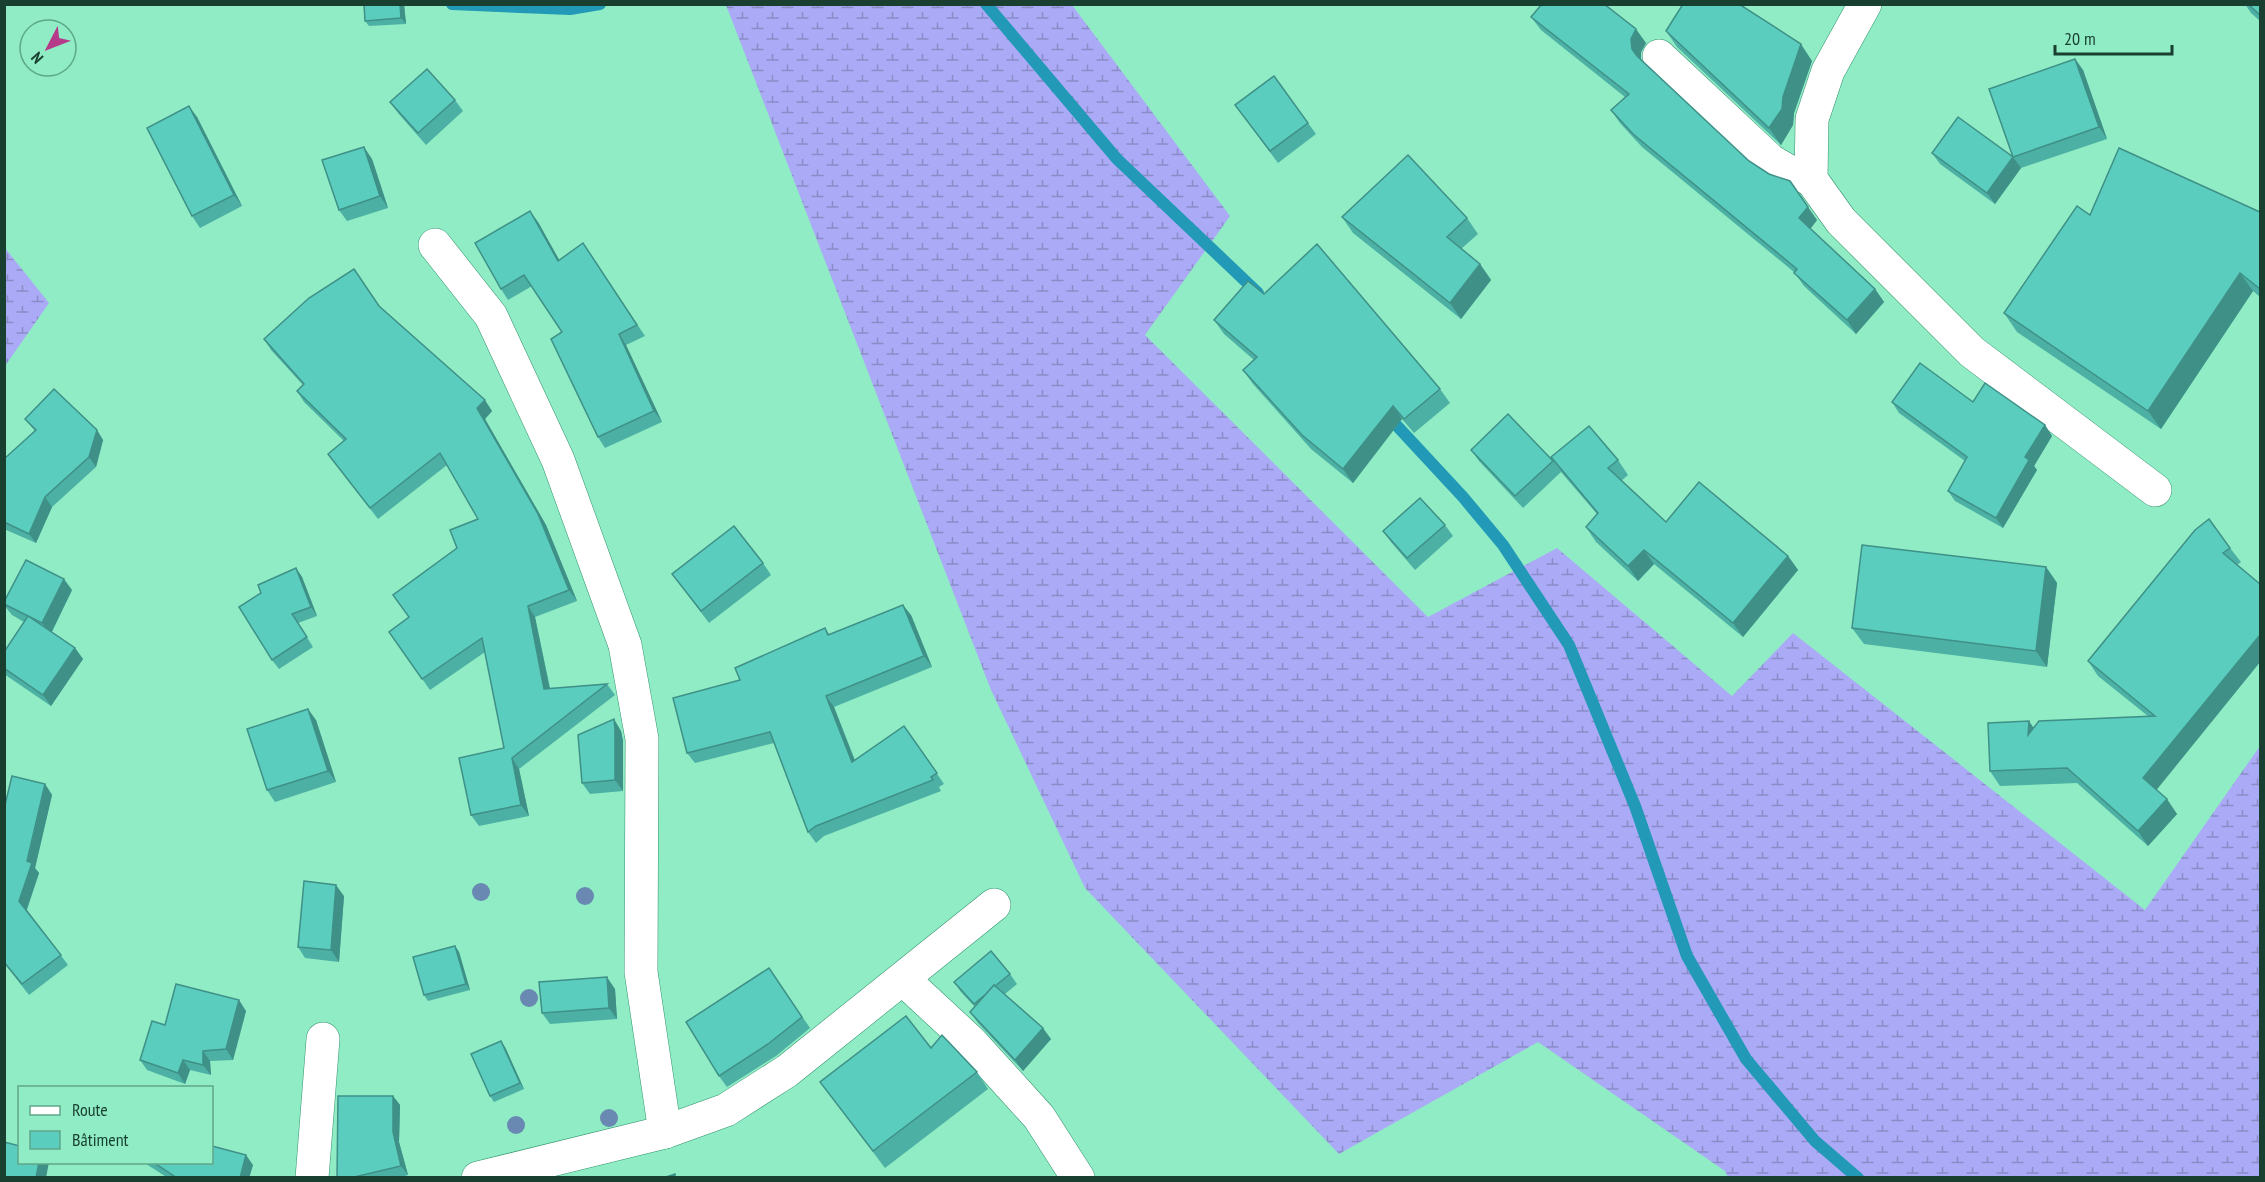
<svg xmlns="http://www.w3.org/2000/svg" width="2265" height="1182" font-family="'PT Sans Narrow',sans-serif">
<defs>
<pattern id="wetland-marsh" width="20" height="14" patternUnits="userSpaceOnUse" patternTransform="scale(1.5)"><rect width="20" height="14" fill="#abaaf6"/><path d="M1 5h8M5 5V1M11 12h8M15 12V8" fill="none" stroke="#8a8cc8"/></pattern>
</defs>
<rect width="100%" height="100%" fill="#8fecc4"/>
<g fill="url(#wetland-marsh)">
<path d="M 726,5 L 1072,5 L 1230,216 L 1145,335 L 1428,617 L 1557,548 L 1732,696 L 1793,633 L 2145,910 L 2260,746 L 2260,1177 L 1728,1177 L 1725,1171 L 1538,1042 L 1339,1154 L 1085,888 L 991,690 Z"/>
<path d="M 5,248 L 49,303 L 5,366 Z"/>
</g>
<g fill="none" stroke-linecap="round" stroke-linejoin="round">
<g stroke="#2299b6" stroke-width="12">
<path d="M 452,4 L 570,9 L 600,4"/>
<path d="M 986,4 L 1117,159 L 1258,293"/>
<path d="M 1386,414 L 1463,497 L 1503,545 L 1569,645 L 1635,806 L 1687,956 L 1746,1059 L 1815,1141 L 1858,1178"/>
</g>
<defs>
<g id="street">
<path d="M 1865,4 L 1828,71 L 1812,119 L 1811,179 L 1841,221 L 1972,352 L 2155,490"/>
<path d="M 1659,56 L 1771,161 L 1788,171 L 1811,179"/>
<path d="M 435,245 L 491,316 L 558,460 L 625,645 L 642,739 L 641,972 L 665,1132"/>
<path d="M 903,979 L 971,1042 L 1039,1117 L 1078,1178"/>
<path d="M 312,1178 L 323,1039"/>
<path d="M 478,1178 L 665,1132 L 726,1110 L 787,1071 L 994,905"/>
</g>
</defs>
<use href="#street" stroke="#31926e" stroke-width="34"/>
<use href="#street" stroke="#fff" stroke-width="33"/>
</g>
<g fill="#6989b2">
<circle cx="481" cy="892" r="9"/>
<circle cx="585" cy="896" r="9"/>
<circle cx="529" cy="998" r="9"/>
<circle cx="609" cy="1118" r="9"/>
<circle cx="516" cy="1125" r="9"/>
</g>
<g fill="#4db0a4">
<path d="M 404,4 L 406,24 L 369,26 L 365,21 Z"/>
<path d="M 2245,4 L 2260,4 L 2260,21 L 2251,13 Z"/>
<path d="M 1531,17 L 1646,43 L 1641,52 L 1641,60 L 1749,161 L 1817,220 L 1810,229 L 1875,289 L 1884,302 L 1856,334 L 1804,286 L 1794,272 L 1642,147 L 1620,123 L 1611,110 L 1625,97 L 1541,30 Z"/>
<path d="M 1666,31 L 1812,61 L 1794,113 L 1793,125 L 1781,145 L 1677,47 Z"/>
<path d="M 2075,59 L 2083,70 L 2107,139 L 2021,168 L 1995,204 L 1940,164 L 1932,153 L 2013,157 Z"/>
<path d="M 455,100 L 463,111 L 426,145 L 398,113 L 390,102 Z"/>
<path d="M 1235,105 L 1308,123 L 1316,134 L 1278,163 Z"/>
<path d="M 197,117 L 242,206 L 200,228 L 192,216 Z"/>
<path d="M 372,159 L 388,208 L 347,221 L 339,210 Z"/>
<path d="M 2260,212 L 2260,297 L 2253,291 L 2161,429 L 2017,332 L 2004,313 L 2090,215 Z"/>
<path d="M 1342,217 L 1467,218 L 1478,234 L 1461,249 L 1480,264 L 1491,280 L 1461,319 L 1353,233 Z"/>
<path d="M 538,222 L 559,260 L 583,243 L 645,336 L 626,345 L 662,422 L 605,448 L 598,437 L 562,332 L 532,286 L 508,300 L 501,289 Z"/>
<path d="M 1264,294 L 1440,389 L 1450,403 L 1414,433 L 1402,419 L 1353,483 L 1311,449 L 1253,384 L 1243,370 L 1254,360 L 1224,334 L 1214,320 Z"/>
<path d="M 380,307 L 492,411 L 485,419 L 546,525 L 577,601 L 535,617 L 550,688 L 607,684 L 615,695 L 519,769 L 529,816 L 479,826 L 471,815 L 504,748 L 485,652 L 430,690 L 389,632 L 409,617 L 478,519 L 447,465 L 378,519 L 328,454 L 344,441 L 304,402 L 297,391 L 303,385 L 271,350 L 264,339 Z"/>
<path d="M 1892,402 L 1973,402 L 2045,425 L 2052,436 L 2034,466 L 2037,470 L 2003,528 L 1955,501 L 1948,491 L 1965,461 L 1899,413 Z"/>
<path d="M 25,419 L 97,430 L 103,440 L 96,467 L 52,507 L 36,543 L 4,529 L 4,459 L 35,431 Z"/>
<path d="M 1471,450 L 1553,461 L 1618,460 L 1628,475 L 1621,481 L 1666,522 L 1788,556 L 1798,570 L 1743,637 L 1654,564 L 1638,581 L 1596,542 L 1586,527 L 1597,514 L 1561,472 L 1523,508 L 1479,461 Z"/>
<path d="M 1445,525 L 1453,536 L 1415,570 L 1391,542 L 1383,531 Z"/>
<path d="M 2230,548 L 2241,562 L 2237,565 L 2260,662 L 2156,790 L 2177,814 L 2148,846 L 2077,783 L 2000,786 L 1990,771 L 2033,727 L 2148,716 L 2098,676 L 2088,661 Z"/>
<path d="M 763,563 L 771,575 L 709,623 L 672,574 Z"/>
<path d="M 2046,567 L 2057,583 L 2047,667 L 1864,644 L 1852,628 Z"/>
<path d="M 296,568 L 302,577 L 317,616 L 298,623 L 313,647 L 279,669 L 272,660 L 261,593 Z"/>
<path d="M 72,590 L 52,632 L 75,648 L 83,659 L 51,706 L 4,674 L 4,652 L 24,622 L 12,615 L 4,605 L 4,602 Z"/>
<path d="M 911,615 L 932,667 L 834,707 L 855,760 L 904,726 L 944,784 L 939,787 L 941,791 L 824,836 L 816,843 L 808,832 L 774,743 L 695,763 L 687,753 L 825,628 L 829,634 Z"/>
<path d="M 316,720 L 336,782 L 275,802 L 267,790 Z"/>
<path d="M 621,731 L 623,741 L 623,791 L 590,794 L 582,783 Z"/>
<path d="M 45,784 L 52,795 L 35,868 L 39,873 L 27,910 L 68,965 L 29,995 L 4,963 L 4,809 Z"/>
<path d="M 344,896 L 339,962 L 305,958 L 298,947 Z"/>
<path d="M 455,946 L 459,952 L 470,990 L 428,1001 L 424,995 Z"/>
<path d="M 769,968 L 810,1028 L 776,1056 L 727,1087 L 719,1076 Z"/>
<path d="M 1010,974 L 1017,984 L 1005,994 L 1051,1039 L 1023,1071 L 978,1023 L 970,1012 L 975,1007 L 961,992 L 954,982 Z"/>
<path d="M 615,989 L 617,1019 L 550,1024 L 542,1013 Z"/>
<path d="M 246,1011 L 233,1060 L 210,1061 L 211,1075 L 190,1070 L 185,1084 L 147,1070 L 140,1060 L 165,1025 Z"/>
<path d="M 505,1047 L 524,1089 L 494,1102 L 490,1096 Z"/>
<path d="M 977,1072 L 988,1089 L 885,1168 L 820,1082 Z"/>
<path d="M 393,1096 L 400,1105 L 399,1142 L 408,1175 L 398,1178 L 337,1178 Z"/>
<path d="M 143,1162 L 212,1162 L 253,1165 L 249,1178 L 168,1178 Z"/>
</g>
<g fill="#3f9086">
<path d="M 400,4 L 404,4 L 406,24 L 401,18 Z"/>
<path d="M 1636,29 L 1646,43 L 1641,52 L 1641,62 L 1632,49 L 1631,39 Z"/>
<path d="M 1801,44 L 1812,61 L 1794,113 L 1793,125 L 1781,145 L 1769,128 Z"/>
<path d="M 2075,59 L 2083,70 L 2107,139 L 2099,127 Z"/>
<path d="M 189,106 L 197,117 L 242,206 L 234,195 Z"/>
<path d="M 364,147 L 372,159 L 388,208 L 380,196 Z"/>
<path d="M 2013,157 L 2021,168 L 1995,204 L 1987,193 Z"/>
<path d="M 1808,207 L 1817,220 L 1808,232 L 1799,218 Z"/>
<path d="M 530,211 L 538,222 L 566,272 L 558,261 Z"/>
<path d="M 1480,264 L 1491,280 L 1461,319 L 1450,303 Z"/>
<path d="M 2240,273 L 2253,291 L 2161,429 L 2148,411 Z"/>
<path d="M 1875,289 L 1884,302 L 1856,334 L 1847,320 Z"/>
<path d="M 619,334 L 626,345 L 662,422 L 654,411 Z"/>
<path d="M 485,400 L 492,411 L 485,419 L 546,525 L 577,601 L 569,590 L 477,408 Z"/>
<path d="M 1393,406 L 1402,419 L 1353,483 L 1343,469 Z"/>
<path d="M 2045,425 L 2052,436 L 2034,466 L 2037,470 L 2003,528 L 1996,518 L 2025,457 Z"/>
<path d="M 97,430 L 103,440 L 96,467 L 89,457 Z"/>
<path d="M 45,497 L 52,507 L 36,543 L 29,534 Z"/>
<path d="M 1644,550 L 1654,564 L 1638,581 L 1628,566 Z"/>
<path d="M 1788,556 L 1798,570 L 1743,637 L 1733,623 Z"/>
<path d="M 2046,567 L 2057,583 L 2047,667 L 2036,651 Z"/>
<path d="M 296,568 L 302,577 L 317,616 L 311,607 Z"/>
<path d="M 64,579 L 72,590 L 50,635 L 42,623 Z"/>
<path d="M 903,605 L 911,615 L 932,667 L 924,656 Z"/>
<path d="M 528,606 L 535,617 L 552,700 L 544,689 Z"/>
<path d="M 2260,635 L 2260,662 L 2154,793 L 2143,778 Z"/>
<path d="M 75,648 L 83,659 L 51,706 L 43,695 Z"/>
<path d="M 826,696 L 834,707 L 859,772 L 852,762 Z"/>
<path d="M 308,709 L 316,720 L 336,782 L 328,771 Z"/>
<path d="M 614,719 L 621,731 L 623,741 L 623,791 L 615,780 Z"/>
<path d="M 2029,721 L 2039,736 L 2028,735 Z"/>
<path d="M 512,758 L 519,769 L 529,816 L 521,805 Z"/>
<path d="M 45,784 L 52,795 L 35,868 L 39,873 L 26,911 L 19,901 Z"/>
<path d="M 2167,799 L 2177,814 L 2148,846 L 2138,831 Z"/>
<path d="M 336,885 L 344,896 L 339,962 L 331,950 Z"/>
<path d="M 455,946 L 459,952 L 470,990 L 466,984 Z"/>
<path d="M 607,977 L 615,989 L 617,1019 L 609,1008 Z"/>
<path d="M 239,1000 L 246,1011 L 233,1060 L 226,1049 Z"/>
<path d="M 1043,1028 L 1051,1039 L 1023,1071 L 1015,1060 Z"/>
<path d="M 501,1041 L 505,1047 L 524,1089 L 520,1083 Z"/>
<path d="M 203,1051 L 210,1061 L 211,1075 L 203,1065 Z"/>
<path d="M 183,1060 L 190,1070 L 185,1084 L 178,1073 Z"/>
<path d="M 393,1096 L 400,1105 L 399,1142 L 408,1175 L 401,1166 L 393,1132 Z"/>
<path d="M 246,1155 L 253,1165 L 249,1178 L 240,1178 Z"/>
<path d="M 39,1162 L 49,1162 L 46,1178 L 36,1178 Z"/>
</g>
<g fill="#5acdbf" stroke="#3f9086" stroke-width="1.5">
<path d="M 364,4 L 400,4 L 401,18 L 365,21 Z"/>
<path d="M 1542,4 L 1604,4 L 1636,29 L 1631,39 L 1632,49 L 1637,56 L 1749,161 L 1769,174 L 1790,181 L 1808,207 L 1799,218 L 1875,289 L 1847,320 L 1794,273 L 1797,269 L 1633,134 L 1611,110 L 1629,94 L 1531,17 Z"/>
<path d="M 1683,4 L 1739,4 L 1801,44 L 1783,97 L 1782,109 L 1769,128 L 1666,31 Z"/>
<path d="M 2248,4 L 2260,4 L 2260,15 Z"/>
<path d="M 2075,59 L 2099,127 L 2013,157 L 1989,89 Z"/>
<path d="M 427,69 L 455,100 L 418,133 L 390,102 Z"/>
<path d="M 1274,76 L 1308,123 L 1270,151 L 1235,105 Z"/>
<path d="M 189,106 L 234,195 L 192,216 L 147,128 Z"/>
<path d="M 1958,117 L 2013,157 L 1987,193 L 1932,153 Z"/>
<path d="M 364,147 L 380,196 L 339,210 L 322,160 Z"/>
<path d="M 2119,148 L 2260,212 L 2260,289 L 2240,273 L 2148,411 L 2004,313 L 2077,206 L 2090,215 Z"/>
<path d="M 1408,155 L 1467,218 L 1447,237 L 1480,264 L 1450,303 L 1342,217 Z"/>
<path d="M 530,211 L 558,261 L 583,243 L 637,325 L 619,334 L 654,411 L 598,437 L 551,339 L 562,332 L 524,275 L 501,289 L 475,243 Z"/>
<path d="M 1317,244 L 1440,389 L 1404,419 L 1393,406 L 1343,469 L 1302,435 L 1243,370 L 1257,357 L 1214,320 L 1248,281 L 1264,294 Z"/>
<path d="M 354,269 L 379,306 L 485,400 L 477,408 L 538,514 L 569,590 L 528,606 L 544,689 L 607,684 L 512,758 L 521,805 L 471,815 L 459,758 L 504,748 L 482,638 L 422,679 L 389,632 L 409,617 L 393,595 L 457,548 L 450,530 L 478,519 L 440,453 L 370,508 L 328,454 L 346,439 L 297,391 L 304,384 L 264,339 L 309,298 Z"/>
<path d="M 1920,363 L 1973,402 L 1985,383 L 2045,425 L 2025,457 L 2029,460 L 1996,518 L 1948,491 L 1967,457 L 1892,402 Z"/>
<path d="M 54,389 L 97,430 L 89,457 L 45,497 L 29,534 L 4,522 L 4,459 L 36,430 L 25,419 Z"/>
<path d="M 1508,414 L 1553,461 L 1515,496 L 1471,450 Z"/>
<path d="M 1589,426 L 1618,460 L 1608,468 L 1666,522 L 1699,482 L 1788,556 L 1733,623 L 1644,550 L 1628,566 L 1586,527 L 1598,513 L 1551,457 Z"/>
<path d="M 1420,498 L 1445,525 L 1407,558 L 1383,531 Z"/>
<path d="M 2209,519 L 2230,548 L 2223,553 L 2260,584 L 2260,635 L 2143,778 L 2167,799 L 2138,831 L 2067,768 L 1990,771 L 1988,723 L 2029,721 L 2028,735 L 2039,721 L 2155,716 L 2088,661 L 2195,530 Z"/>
<path d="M 734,526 L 763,563 L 701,611 L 672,574 Z"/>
<path d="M 1862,545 L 2046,567 L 2036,651 L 1852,628 Z"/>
<path d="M 26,560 L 64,579 L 42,623 L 4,604 L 4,602 Z"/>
<path d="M 296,568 L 311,607 L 292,614 L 307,637 L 272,660 L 239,607 L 261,593 L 258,585 Z"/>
<path d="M 903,605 L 924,656 L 826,696 L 852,762 L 904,726 L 937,773 L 931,777 L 933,780 L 816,826 L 808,832 L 770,732 L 687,753 L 673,698 L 740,680 L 735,668 L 825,628 L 828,635 Z"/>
<path d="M 28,616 L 75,648 L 43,695 L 4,668 L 4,652 Z"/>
<path d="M 308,709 L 328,771 L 267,790 L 247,729 Z"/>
<path d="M 614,719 L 615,729 L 615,780 L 582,783 L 578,735 Z"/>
<path d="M 12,776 L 45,784 L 27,861 L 32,863 L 19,901 L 61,955 L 22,984 L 4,962 L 4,809 Z"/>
<path d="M 304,881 L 336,885 L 331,950 L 298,947 Z"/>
<path d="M 455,946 L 466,984 L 424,995 L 413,957 Z"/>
<path d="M 991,951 L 1010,974 L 995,986 L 994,985 L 986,994 L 974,1004 L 954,982 Z"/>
<path d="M 769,968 L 802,1017 L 768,1044 L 719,1076 L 686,1022 Z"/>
<path d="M 607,977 L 609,1008 L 542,1013 L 539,982 Z"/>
<path d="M 176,984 L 239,1000 L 226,1049 L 203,1051 L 203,1065 L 183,1060 L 178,1073 L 140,1060 L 152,1021 L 165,1025 Z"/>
<path d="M 994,985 L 1043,1028 L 1015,1060 L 970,1012 Z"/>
<path d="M 906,1016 L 931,1048 L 942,1035 L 977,1072 L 873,1151 L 820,1082 Z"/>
<path d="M 501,1041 L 520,1083 L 490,1096 L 471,1054 Z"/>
<path d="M 338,1096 L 393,1096 L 393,1132 L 401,1166 L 350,1178 L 337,1178 Z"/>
<path d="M 4,1142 L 20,1146 L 20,1162 L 39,1162 L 36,1178 L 4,1178 Z"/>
<path d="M 212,1146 L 246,1155 L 240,1178 L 177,1178 L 153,1162 L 212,1162 Z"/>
<path d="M 675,1174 L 675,1178 L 663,1178 Z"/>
</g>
<rect width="2265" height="1182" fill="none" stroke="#183f30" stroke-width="12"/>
<rect x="18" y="1086" width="195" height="78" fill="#8fecc4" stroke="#5fa789" stroke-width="1.5"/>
<rect x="30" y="1106" width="30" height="9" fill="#ffffff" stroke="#5fa789" stroke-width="1.5"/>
<text x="72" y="1116" font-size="18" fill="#183f30">Route</text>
<rect x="30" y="1131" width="30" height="18" fill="#5acdbf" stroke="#5fa789" stroke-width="1.5"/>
<text x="72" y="1146" font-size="18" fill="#183f30">Bâtiment</text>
<g transform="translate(48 48) rotate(228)"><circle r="28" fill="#8fecc4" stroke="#5fa789" stroke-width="1.5"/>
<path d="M0-4.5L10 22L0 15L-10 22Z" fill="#b63a8a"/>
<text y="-9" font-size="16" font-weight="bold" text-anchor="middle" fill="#183f30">N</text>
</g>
<path d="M2055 45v9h117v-9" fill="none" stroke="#183f30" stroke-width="3"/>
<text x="2064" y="45" font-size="18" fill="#183f30" stroke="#8fecc4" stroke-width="4.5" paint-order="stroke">20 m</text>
</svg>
